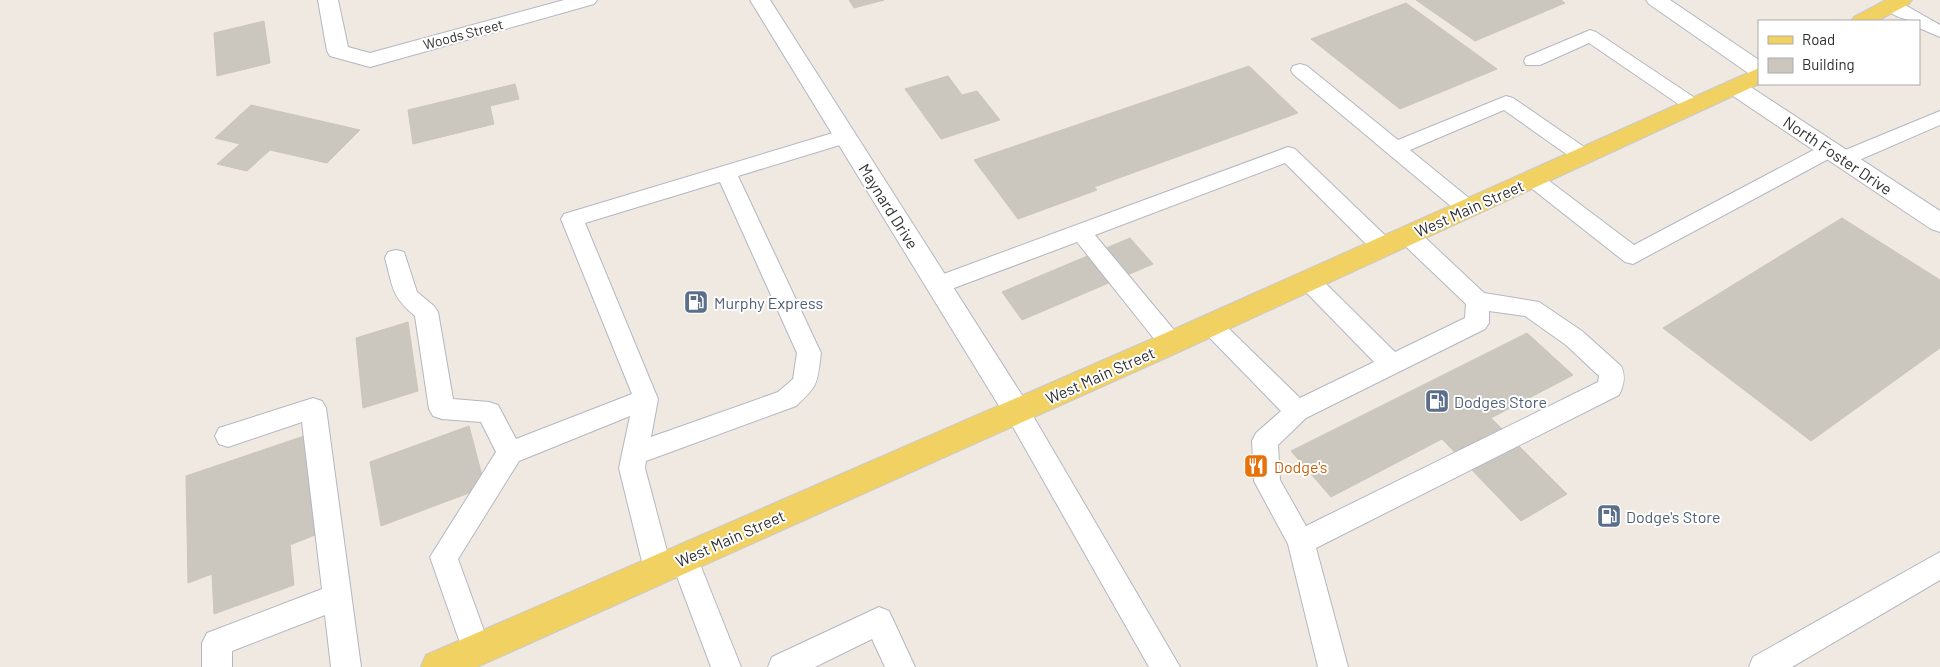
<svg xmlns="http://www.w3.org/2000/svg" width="1940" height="667" font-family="Barlow,sans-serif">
<rect width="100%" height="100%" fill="#efe9e1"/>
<g fill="#cbc7bf" stroke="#cbc5ba">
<path d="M 849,0 L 884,0 L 854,8 Z"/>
<path d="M 1416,0 L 1561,0 L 1565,3 L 1475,41 Z"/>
<path d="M 1406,3 L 1497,69 L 1400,109 L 1311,39 Z"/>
<path d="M 264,21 L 270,63 L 217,76 L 214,33 Z"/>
<path d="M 1249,66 L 1298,113 L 1094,187 L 1097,190 L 1018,219 L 974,160 Z"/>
<path d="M 948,76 L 962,95 L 977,91 L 1000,120 L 941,139 L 905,89 Z"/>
<path d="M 515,84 L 519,99 L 490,106 L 494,124 L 413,144 L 408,110 Z"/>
<path d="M 251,105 L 360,130 L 327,163 L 270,150 L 247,171 L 217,164 L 240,144 L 215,138 Z"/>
<path d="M 1842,218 L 1940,280 L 1940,348 L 1811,441 L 1663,328 Z"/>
<path d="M 1130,238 L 1153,264 L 1022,320 L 1002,292 Z"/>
<path d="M 408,322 L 418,391 L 363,408 L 356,338 Z"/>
<path d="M 1527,333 L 1573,375 L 1491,418 L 1567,494 L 1521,521 L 1442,439 L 1331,497 L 1291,451 Z"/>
<path d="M 469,426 L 485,487 L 381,526 L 370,462 Z"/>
<path d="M 304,436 L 315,535 L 290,545 L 294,585 L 214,614 L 212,574 L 188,583 L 186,476 Z"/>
</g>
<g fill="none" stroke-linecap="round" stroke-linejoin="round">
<defs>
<g id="lane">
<path d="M 1891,0 L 1898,1 L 1940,25 L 1940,37 L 1919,28 L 1919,21 C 1907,21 1890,16 1883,5 Z"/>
<path d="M 1590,30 L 1596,32 L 1701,102 L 1704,106 L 1701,110 L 1694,112 L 1687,110 L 1589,43 L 1540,65 L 1526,65 L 1524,61 L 1526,57 Z"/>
<path d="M 1300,64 L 1307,66 L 1398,140 L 1506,96 L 1513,98 L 1590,151 L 1593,156 L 1590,161 L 1583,163 L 1576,161 L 1504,110 L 1410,150 L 1475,203 L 1478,208 L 1475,213 L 1467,216 L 1459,213 L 1293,74 L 1291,70 L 1293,66 Z"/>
<path d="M 1940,111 L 1940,125 L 1850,164 L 1843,166 L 1836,164 L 1833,159 L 1834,156 L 1633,264 L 1625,262 L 1526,184 L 1523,179 L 1526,174 L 1533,172 L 1540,174 L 1634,245 L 1823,145 L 1830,143 L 1837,145 L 1840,150 L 1838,153 Z"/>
<path d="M 846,129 L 853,131 L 856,136 L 853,141 L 738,176 L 821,353 C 817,383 819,385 796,406 L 646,461 L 645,468 L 672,570 L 668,579 L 658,583 L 648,579 L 644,570 L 619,468 L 630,416 L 519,461 L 458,559 L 491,650 L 486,660 L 476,664 L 466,660 L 430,557 L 496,452 L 481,422 L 442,419 L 433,416 L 429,409 L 415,316 C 391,296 393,287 385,258 L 388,252 L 396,250 L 404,252 L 417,292 L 434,306 L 438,312 L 453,399 L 489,402 L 498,405 L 516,439 L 632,394 L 561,219 L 564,214 ZM 720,182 L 797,353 L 793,379 L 778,392 L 651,437 L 658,399 L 585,223 Z"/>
<path d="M 1288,147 L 1295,149 L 1391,241 L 1394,247 L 1391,253 L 1383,255 L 1375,253 L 1285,163 L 1095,235 L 1179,336 L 1183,343 L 1179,350 L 1171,352 L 1163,350 L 1077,242 L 938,294 L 930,291 L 927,285 L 930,279 Z"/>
<path d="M 1408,227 L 1416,229 L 1484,293 L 1539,302 L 1582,331 L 1621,366 C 1626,376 1624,385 1619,395 L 1316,548 L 1348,667 L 1318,667 L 1288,544 L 1254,481 L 1252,441 L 1256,433 L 1281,411 L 1203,331 L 1199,325 L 1203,319 L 1211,316 L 1219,319 L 1300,398 L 1374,362 L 1300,286 L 1297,280 L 1300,274 L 1308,272 L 1316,274 L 1395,352 L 1465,318 L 1466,304 L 1400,241 L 1397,235 L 1400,229 ZM 1489,311 L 1525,316 L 1566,345 L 1599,376 L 1598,382 L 1306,526 L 1280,480 L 1278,445 L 1306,418 L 1485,329 L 1489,323 Z"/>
<path d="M 313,398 L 322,401 L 326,408 L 361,667 L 331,667 L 325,615 L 232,651 L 232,667 L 202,667 L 202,643 L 207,633 L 322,589 L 302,422 L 228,447 L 219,444 L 215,436 L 219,428 Z"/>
<path d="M 1017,401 L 1026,404 L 1180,667 L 1149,667 L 1004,411 L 1008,404 Z"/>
<path d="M 684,545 L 694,549 L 741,667 L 711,667 L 670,558 L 674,549 Z"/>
<path d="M 1940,552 L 1940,580 L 1792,667 L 1749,667 L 1753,657 Z"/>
<path d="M 879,607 L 889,611 L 915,667 L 885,667 L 872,639 L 815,667 L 768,667 L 772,657 Z"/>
</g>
<g id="street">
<path d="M 318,0 L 338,0 L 348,47 L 370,53 L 564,0 L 597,0 L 594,4 L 370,67 L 330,56 L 327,51 Z"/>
<path d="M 750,0 L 770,0 L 1027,403 L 1032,411 L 1027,419 L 1017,423 L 1007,419 Z"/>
<path d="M 1646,0 L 1670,0 L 1759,60 L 1759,77 L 1751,75 L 1649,4 Z"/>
<path d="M 1735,80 L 1743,82 L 1940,211 L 1940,232 L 1931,229 L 1727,92 L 1724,87 L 1727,82 Z"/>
</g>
<g id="primary">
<path d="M 1886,0 L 1912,0 L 1909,4 L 1877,21 L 1851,21 L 1854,17 Z"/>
<path d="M 1759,68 L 1759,84 L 1181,351 L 477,667 L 421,667 L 426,655 L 1161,335 Z"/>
</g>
</defs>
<use href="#lane" stroke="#b4b7c1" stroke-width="2"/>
<use href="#street" stroke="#b4b7c1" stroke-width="2"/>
<use href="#primary" stroke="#c9c9c9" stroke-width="2"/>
<use href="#lane" fill="#fff" fill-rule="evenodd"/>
<use href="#street" fill="#fff" fill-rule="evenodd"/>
<use href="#primary" fill="#f2d163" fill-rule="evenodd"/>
</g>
<defs>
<symbol id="fuel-square" viewBox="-11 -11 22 22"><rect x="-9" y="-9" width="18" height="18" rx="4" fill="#5c6f8a" stroke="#fff"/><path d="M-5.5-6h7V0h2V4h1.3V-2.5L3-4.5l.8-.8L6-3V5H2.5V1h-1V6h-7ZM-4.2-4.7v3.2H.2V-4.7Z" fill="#fff"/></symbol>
<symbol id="restaurant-square" viewBox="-11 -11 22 22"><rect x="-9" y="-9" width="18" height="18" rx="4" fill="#e8710a" stroke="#fff"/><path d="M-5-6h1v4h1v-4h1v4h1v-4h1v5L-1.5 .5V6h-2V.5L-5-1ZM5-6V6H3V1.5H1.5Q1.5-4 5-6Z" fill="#fff"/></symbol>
</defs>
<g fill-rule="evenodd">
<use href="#fuel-square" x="682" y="288" width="28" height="28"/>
<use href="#fuel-square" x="1423" y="387" width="28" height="28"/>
<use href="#restaurant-square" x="1242" y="452" width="28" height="28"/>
<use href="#fuel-square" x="1595" y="502" width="28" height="28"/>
</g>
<g text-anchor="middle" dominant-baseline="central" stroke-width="4" stroke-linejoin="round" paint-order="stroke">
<g font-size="14" fill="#2e2e2e" stroke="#fff">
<text transform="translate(463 34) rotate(-15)">Woods Street</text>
</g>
<g font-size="16" fill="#2e2e2e" stroke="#fff">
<text transform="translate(1838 155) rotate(34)">North Foster Drive</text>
<text transform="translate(889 206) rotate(58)">Maynard Drive</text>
<text transform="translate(1469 208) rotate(-24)">West Main Street</text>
<text transform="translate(1100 375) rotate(-24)">West Main Street</text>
<text transform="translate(730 538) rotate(-24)">West Main Street</text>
</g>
<g font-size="16" fill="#4e5e75" stroke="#fff" text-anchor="start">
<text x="714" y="302">Murphy Express</text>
<text x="1454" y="401">Dodges Store</text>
<text x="1626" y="516">Dodge's Store</text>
</g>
<g font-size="16" fill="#c56008" stroke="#fff" text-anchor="start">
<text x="1274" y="466">Dodge's</text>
</g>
</g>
<rect x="1758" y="20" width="162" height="65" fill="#ffffff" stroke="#ababab"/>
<rect x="1768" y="36" width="25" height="8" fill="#f2d163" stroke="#ababab"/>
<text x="1802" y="45" font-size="15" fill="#2e2e2e">Road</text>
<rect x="1768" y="58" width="25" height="15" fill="#cbc7bf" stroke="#ababab"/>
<text x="1802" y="70" font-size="15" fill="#2e2e2e">Building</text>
</svg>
